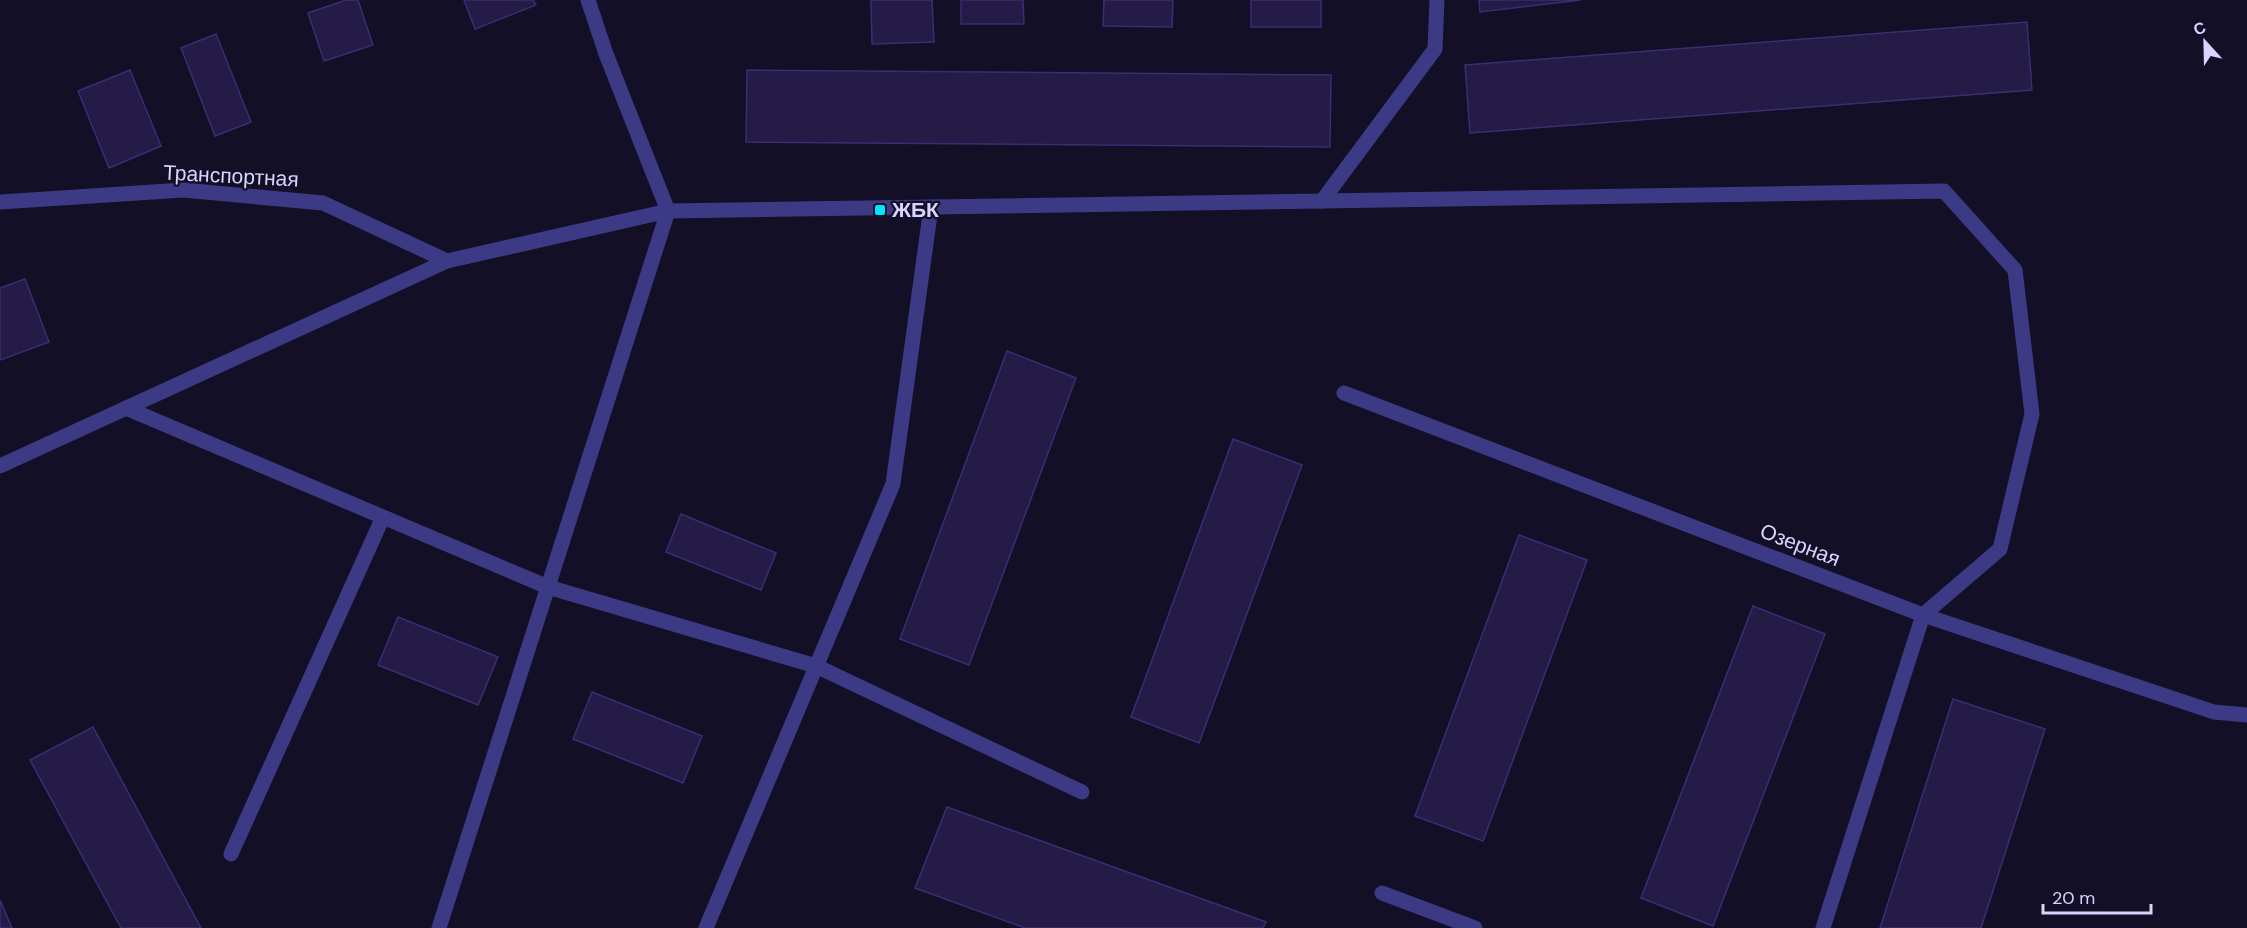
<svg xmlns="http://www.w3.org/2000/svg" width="2247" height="928" font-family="'DM Sans',sans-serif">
<rect width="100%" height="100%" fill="#130f26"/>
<g fill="#241b47" stroke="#3b2d73" stroke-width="1.5">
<path d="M 346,0 L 358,0 L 373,45 L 324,61 L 308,13 Z"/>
<path d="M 464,0 L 533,0 L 536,5 L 475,29 Z"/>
<path d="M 871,0 L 932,0 L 934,42 L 872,44 Z"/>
<path d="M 961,0 L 1023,0 L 1024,24 L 961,24 Z"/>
<path d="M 1104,0 L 1173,0 L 1172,27 L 1103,26 Z"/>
<rect x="1251" y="0" width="70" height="27"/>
<path d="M 1479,0 L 1581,0 L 1480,12 Z"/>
<path d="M 2027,22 L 2032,90 L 1470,133 L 1465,65 Z"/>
<path d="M 216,34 L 251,122 L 215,136 L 181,48 Z"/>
<path d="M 130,70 L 161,146 L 109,168 L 78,91 Z"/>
<path d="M 747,70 L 1331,75 L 1330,147 L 746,142 Z"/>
<path d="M 25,279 L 49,342 L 0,360 L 0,288 Z"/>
<path d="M 1007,351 L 1076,378 L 969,665 L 900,639 Z"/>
<path d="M 1233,439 L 1302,465 L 1199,743 L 1131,717 Z"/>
<path d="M 681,514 L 776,553 L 761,590 L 666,552 Z"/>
<path d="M 1519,535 L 1587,560 L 1483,841 L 1415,816 Z"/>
<path d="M 1753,606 L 1825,634 L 1713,926 L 1641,898 Z"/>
<path d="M 398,617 L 498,657 L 478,705 L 378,665 Z"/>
<path d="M 592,692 L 702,736 L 683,783 L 573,739 Z"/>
<path d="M 1953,699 L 2045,729 L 1981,928 L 1880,928 Z"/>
<path d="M 93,727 L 201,928 L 121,928 L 30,760 Z"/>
<path d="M 947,807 L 1266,922 L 1263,928 L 1025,928 L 915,888 Z"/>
<path d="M 0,900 L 12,928 L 0,928 Z"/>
</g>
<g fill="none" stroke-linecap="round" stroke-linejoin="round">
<g stroke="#3d3a85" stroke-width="15">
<path d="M 1322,201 L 1944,191 L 2015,270 L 2032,414 L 2000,549 L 1923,615 L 1823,928"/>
<path d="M 0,202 L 183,190 L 323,203 L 447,261"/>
<path d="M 1344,393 L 1923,615 L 2214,712 L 2247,715"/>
<path d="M 126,408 L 548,587 L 816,666 L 1082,792"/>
<path d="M 0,466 L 447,261 L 668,211 L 1322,201 L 1435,49 L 1437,0"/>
<path d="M 231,854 L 383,517"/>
<path d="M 1382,893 L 1475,928"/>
<path d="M 439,928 L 668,211 L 606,54 L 588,0"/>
<path d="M 706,928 L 893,484 L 931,207"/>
</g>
</g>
<rect fill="#00e5ff" stroke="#130f26" stroke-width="2" x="874" y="204" width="12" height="12" rx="3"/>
<g text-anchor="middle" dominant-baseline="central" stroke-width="4.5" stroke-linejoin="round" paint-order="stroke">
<g font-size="21" fill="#d9d4ff" stroke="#130f26">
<text transform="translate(231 176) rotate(3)">Транспортная</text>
<text transform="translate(1800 545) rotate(21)">Озерная</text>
</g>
<g font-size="21" font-weight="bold" fill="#d9d4ff" stroke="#130f26" text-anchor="start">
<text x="892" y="210">ЖБК</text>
</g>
</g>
<g transform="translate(2205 42) rotate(338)" stroke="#130f26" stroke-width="4.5" paint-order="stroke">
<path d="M0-4.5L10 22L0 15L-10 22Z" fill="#d9d4ff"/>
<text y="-9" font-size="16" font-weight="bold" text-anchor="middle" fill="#d9d4ff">С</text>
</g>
<path d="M2043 904v9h108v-9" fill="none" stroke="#d9d4ff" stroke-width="3"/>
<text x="2052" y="904" font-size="18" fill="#d9d4ff" stroke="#130f26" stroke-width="4.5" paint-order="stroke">20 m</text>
</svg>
